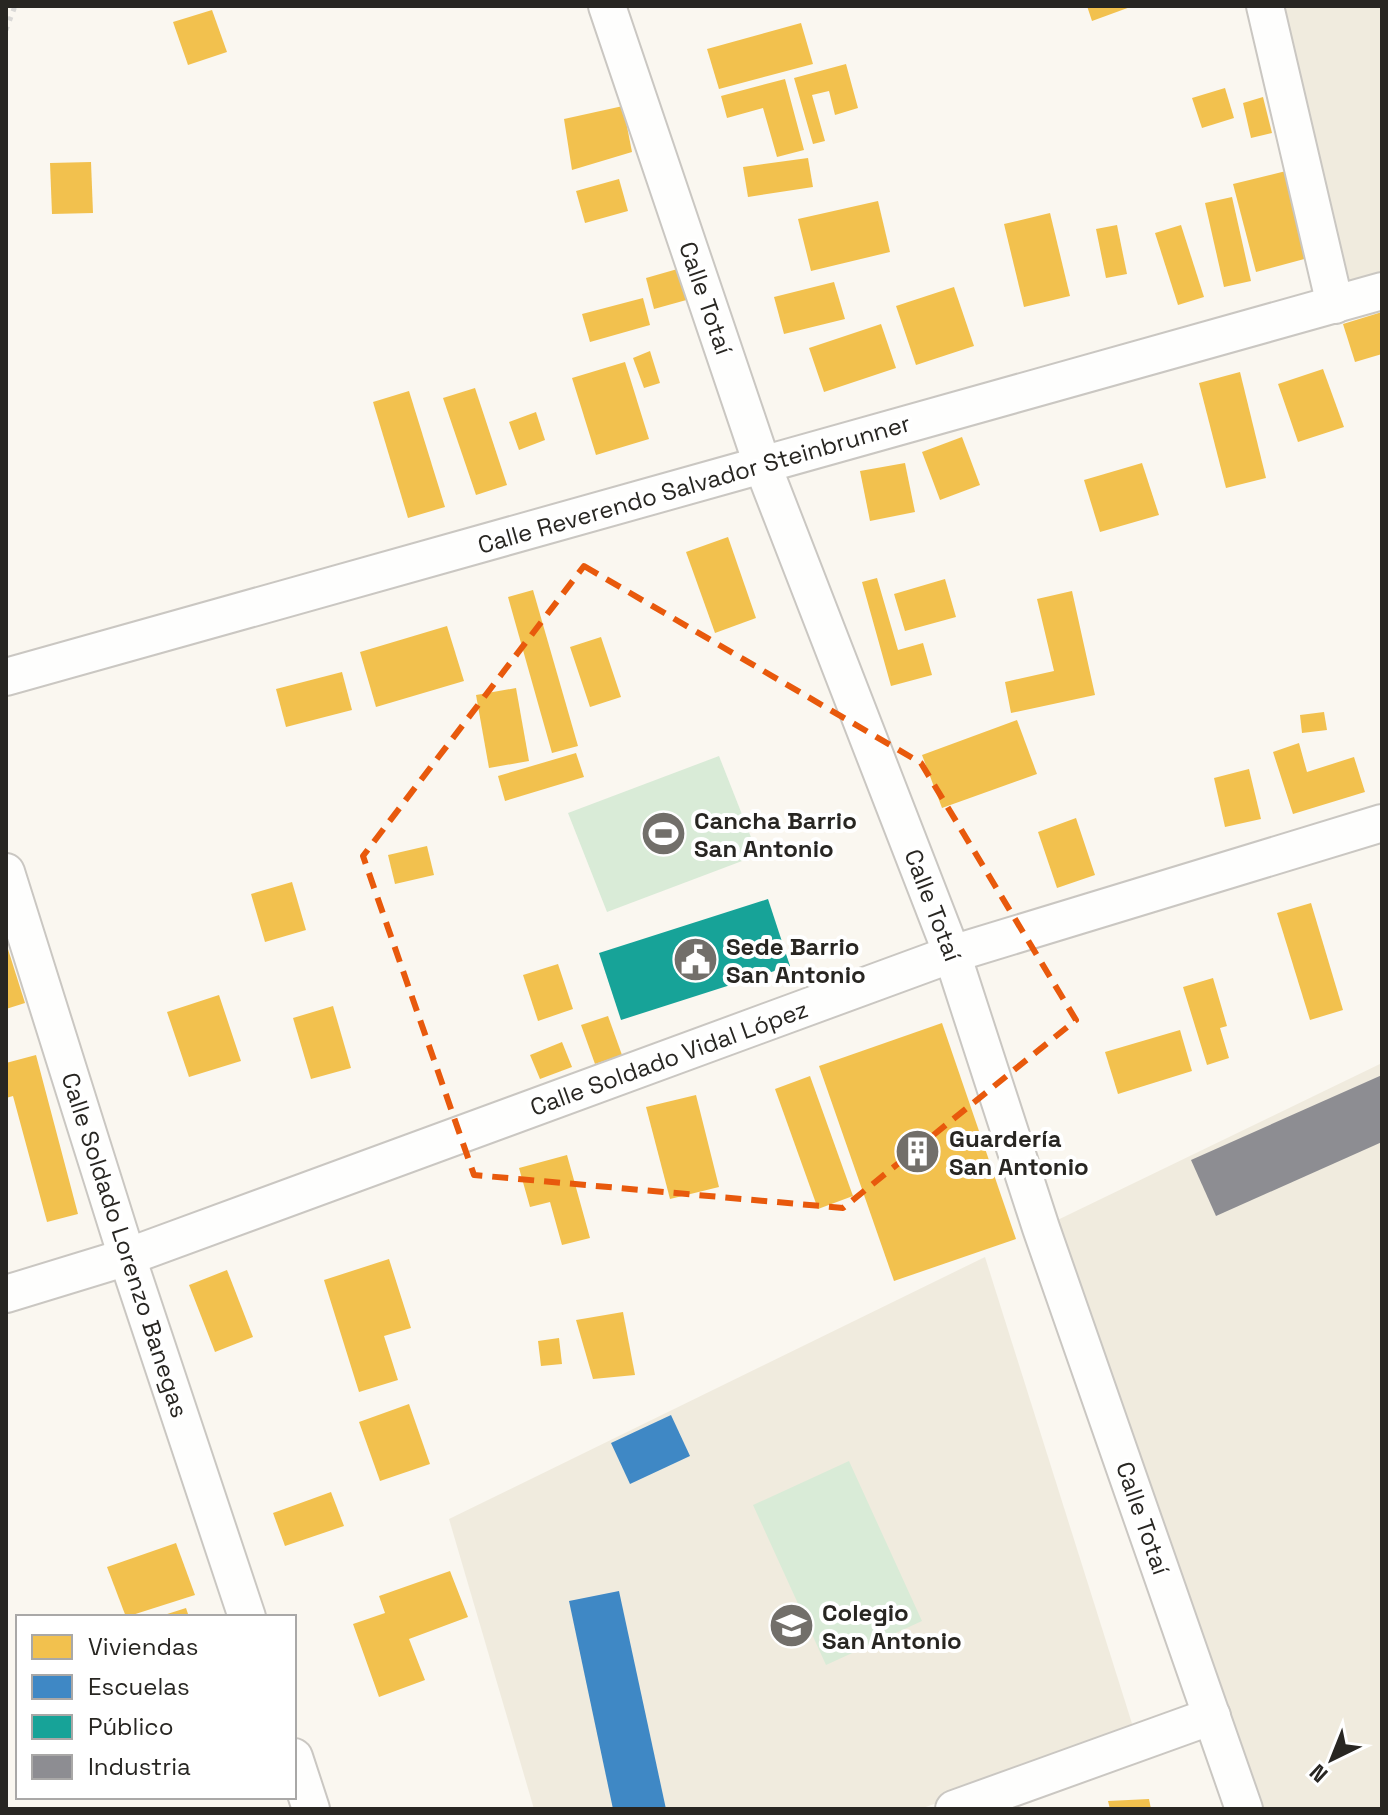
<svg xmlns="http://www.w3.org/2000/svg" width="1388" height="1815" font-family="'Space Grotesk',sans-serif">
<rect width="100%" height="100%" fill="#faf7f0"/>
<g fill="#f0ebde">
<path d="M 1265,6 L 1382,6 L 1382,291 L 1335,305 Z"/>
<path d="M 1382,1063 L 1382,1809 L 1244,1809 L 1041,1228 Z"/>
<path d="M 985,1257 L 1135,1733 L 920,1809 L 534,1809 L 449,1519 Z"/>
</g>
<g fill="#d9ebd7">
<path d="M 719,756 L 758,855 L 607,912 L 568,813 Z"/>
<path d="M 849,1461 L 922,1621 L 826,1665 L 753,1505 Z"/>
</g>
<g fill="#f2c14e">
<path d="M 1087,6 L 1133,6 L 1092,21 Z"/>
<path d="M 212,10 L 227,52 L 188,65 L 173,22 Z"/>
<path d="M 801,23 L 813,64 L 719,89 L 707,49 Z"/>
<path d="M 846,64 L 858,108 L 835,115 L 829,91 L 812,95 L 825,141 L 813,144 L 794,78 Z"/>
<path d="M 785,79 L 804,150 L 777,157 L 763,108 L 727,118 L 721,96 Z"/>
<path d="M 1225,88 L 1234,118 L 1202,128 L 1192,98 Z"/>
<path d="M 1263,97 L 1272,133 L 1251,138 L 1243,103 Z"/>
<path d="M 623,106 L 632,152 L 572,170 L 564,119 Z"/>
<path d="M 808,158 L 813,187 L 748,197 L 743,167 Z"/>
<path d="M 91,162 L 93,213 L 52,214 L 50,163 Z"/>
<path d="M 1286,171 L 1308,258 L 1256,272 L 1233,184 Z"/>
<path d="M 619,179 L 628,211 L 585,223 L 576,191 Z"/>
<path d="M 1232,197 L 1251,281 L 1224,287 L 1205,203 Z"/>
<path d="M 878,201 L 890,252 L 811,271 L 798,219 Z"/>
<path d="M 1050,213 L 1070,296 L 1024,307 L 1004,224 Z"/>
<path d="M 1117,225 L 1127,274 L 1106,278 L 1096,229 Z"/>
<path d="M 1181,225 L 1204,297 L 1178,305 L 1155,233 Z"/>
<path d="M 681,268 L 690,299 L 654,309 L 646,278 Z"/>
<path d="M 834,282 L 845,319 L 784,334 L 774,297 Z"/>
<path d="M 954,287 L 974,346 L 916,365 L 896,306 Z"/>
<path d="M 643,298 L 650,325 L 590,342 L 582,314 Z"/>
<path d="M 1382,312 L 1382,354 L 1355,362 L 1343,324 Z"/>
<path d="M 881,324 L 896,368 L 824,392 L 809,348 Z"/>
<path d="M 650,351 L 660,383 L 644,388 L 633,358 Z"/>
<path d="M 625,362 L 649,439 L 596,455 L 572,378 Z"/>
<path d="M 1323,369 L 1344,427 L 1298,442 L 1278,384 Z"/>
<path d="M 1240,372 L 1266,478 L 1226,488 L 1199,383 Z"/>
<path d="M 475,388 L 507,485 L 476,495 L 443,398 Z"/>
<path d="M 409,391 L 445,507 L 408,518 L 373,402 Z"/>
<path d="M 536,412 L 545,440 L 519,450 L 509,422 Z"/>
<path d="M 962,437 L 980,485 L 940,500 L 922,452 Z"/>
<path d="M 905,463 L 915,512 L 870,521 L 860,471 Z"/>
<path d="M 1142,463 L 1159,515 L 1100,532 L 1084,480 Z"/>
<path d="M 728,537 L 756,618 L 715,633 L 686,552 Z"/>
<path d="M 877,578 L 898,650 L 923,643 L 932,675 L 891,686 L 862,582 Z"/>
<path d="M 945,579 L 956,617 L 905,631 L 894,594 Z"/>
<path d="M 533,590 L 578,746 L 552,753 L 508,597 Z"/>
<path d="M 1072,591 L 1095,695 L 1011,713 L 1005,682 L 1054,671 L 1037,599 Z"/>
<path d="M 447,626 L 464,681 L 376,707 L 360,652 Z"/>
<path d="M 601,637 L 621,697 L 590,707 L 570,647 Z"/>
<path d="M 342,672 L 352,710 L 286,727 L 276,689 Z"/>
<path d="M 516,688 L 529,761 L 489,768 L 476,695 Z"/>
<path d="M 1324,712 L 1327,730 L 1302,733 L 1300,715 Z"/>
<path d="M 1017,720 L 1037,774 L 942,808 L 922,755 Z"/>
<path d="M 1299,743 L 1307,772 L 1354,757 L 1365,792 L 1293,814 L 1273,752 Z"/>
<path d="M 576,753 L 584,777 L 505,801 L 498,776 Z"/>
<path d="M 1249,769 L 1261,819 L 1225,827 L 1214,778 Z"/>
<path d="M 1076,818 L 1095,875 L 1057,888 L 1038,832 Z"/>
<path d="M 427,846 L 434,875 L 395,884 L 388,855 Z"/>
<path d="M 292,882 L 306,930 L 265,942 L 251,894 Z"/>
<path d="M 1311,903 L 1343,1010 L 1310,1020 L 1277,913 Z"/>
<path d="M 7,946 L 25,1003 L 6,1009 L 6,947 Z"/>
<path d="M 558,964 L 573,1009 L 538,1021 L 523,975 Z"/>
<path d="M 1213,978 L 1227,1026 L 1220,1028 L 1229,1058 L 1207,1065 L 1183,987 Z"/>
<path d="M 219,995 L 241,1061 L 189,1077 L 167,1012 Z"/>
<path d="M 333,1006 L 351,1068 L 311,1079 L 293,1018 Z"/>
<path d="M 608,1016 L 622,1055 L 595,1064 L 581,1025 Z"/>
<path d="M 942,1023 L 1016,1239 L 894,1281 L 819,1066 Z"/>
<path d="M 1180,1030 L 1192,1071 L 1118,1094 L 1105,1052 Z"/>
<path d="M 562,1042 L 572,1067 L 540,1079 L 530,1055 Z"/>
<path d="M 36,1055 L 78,1214 L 47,1222 L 13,1096 L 6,1098 L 6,1063 Z"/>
<path d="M 810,1076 L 853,1196 L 818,1209 L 775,1089 Z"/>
<path d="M 696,1095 L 719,1187 L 670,1199 L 646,1107 Z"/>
<path d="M 567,1155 L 590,1238 L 562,1245 L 550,1202 L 530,1207 L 519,1168 Z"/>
<path d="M 389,1259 L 411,1328 L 384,1336 L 398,1380 L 359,1392 L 324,1280 Z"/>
<path d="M 227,1270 L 253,1337 L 215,1352 L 189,1285 Z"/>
<path d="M 623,1312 L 635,1375 L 593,1379 L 576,1320 Z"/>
<path d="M 559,1338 L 562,1364 L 541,1366 L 538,1341 Z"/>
<path d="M 409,1404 L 430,1464 L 380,1481 L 359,1422 Z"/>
<path d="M 331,1492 L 344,1526 L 285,1546 L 273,1513 Z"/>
<path d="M 176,1543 L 195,1595 L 126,1617 L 107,1567 Z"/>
<path d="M 450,1571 L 468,1617 L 409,1639 L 425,1680 L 379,1697 L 353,1624 L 385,1613 L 379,1596 Z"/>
<path d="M 186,1608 L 189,1617 L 161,1617 L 161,1616 Z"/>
<path d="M 1149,1799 L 1151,1809 L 1110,1809 L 1108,1801 Z"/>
</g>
<g fill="#3f88c5">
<path d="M 671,1415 L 690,1456 L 630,1484 L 611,1443 Z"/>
<path d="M 619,1591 L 666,1809 L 613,1809 L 569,1601 Z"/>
</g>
<path fill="#17a398" d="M 768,899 L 790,966 L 621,1020 L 599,953 Z"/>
<path fill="#8d8d92" d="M 1382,1075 L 1382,1142 L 1216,1216 L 1191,1160 Z"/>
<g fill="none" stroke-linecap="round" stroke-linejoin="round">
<defs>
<g id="street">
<path d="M 607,6 L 762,464 L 952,954 L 1041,1228 L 1244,1809"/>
<path d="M 1265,6 L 1335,305"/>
<path d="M 6,677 L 1382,291"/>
<path d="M 6,872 L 127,1257 L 247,1617"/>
<path d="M 6,1294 L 127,1257 L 952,954 L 1382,823"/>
<path d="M 294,1757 L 311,1809"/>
<path d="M 954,1809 L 1212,1716"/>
</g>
</defs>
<use href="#street" stroke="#cac7c2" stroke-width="40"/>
<path stroke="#dad9d7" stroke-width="5" stroke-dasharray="4 6" stroke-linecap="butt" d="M 6,30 L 15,6"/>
<use href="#street" stroke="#fefefd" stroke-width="36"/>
</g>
<path fill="none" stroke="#e8590c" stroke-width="6" stroke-dasharray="16 10" stroke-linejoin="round" d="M 584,566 L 921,763 L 1076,1020 L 843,1208 L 474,1175 L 363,856 Z"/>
<defs>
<symbol id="stadium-disc" viewBox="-11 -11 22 22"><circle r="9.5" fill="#726f6a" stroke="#fff"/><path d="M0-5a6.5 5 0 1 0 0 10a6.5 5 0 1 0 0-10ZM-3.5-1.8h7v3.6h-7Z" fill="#fff"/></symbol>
<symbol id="civic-disc" viewBox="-11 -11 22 22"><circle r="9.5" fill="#726f6a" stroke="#fff"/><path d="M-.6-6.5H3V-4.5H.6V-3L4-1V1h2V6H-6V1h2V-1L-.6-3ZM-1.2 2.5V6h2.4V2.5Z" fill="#fff"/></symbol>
<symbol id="building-disc" viewBox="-11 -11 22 22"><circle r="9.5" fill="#726f6a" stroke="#fff"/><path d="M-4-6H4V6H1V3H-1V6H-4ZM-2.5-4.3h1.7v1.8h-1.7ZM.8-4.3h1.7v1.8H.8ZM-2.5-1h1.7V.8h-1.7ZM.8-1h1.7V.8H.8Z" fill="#fff"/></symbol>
<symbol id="school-disc" viewBox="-11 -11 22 22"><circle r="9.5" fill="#726f6a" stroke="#fff"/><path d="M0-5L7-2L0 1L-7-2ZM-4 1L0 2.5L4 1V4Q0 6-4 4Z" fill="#fff"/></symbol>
</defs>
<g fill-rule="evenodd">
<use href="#stadium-disc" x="638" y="808" width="51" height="51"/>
<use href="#civic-disc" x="670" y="934" width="51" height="51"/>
<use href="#building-disc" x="892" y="1126" width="51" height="51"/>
<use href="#school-disc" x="766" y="1600" width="51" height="51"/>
</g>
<g text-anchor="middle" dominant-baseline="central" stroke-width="8" stroke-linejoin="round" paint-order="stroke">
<g font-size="24" fill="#282622" stroke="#fff">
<text transform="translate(706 298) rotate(71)">Calle Totaí</text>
<text transform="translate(694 484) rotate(-16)">Calle Reverendo Salvador Steinbrunner</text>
<text transform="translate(933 905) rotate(69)">Calle Totaí</text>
<text transform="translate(669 1058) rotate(-20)">Calle Soldado Vidal López</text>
<text transform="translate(125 1245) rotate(72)">Calle Soldado Lorenzo Banegas</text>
<text transform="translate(1143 1518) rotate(71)">Calle Totaí</text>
</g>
<g font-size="24" font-weight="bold" fill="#282622" stroke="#fff" text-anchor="start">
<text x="694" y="820">Cancha Barrio<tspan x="694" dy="28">San Antonio</tspan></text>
<text x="726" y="946">Sede Barrio<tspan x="726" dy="28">San Antonio</tspan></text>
<text x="949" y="1138">Guardería<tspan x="949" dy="28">San Antonio</tspan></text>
<text x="822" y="1612">Colegio<tspan x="822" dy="28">San Antonio</tspan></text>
</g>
</g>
<rect width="1388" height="1815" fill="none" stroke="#282622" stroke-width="16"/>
<rect x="16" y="1615" width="280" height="184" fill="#ffffff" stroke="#a9a8a7" stroke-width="2"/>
<rect x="32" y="1635" width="40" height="24" fill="#f2c14e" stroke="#a9a8a7" stroke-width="2"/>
<text x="88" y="1655" font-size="24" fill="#282622">Viviendas</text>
<rect x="32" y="1675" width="40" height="24" fill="#3f88c5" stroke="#a9a8a7" stroke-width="2"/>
<text x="88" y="1695" font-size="24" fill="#282622">Escuelas</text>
<rect x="32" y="1715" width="40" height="24" fill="#17a398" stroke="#a9a8a7" stroke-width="2"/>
<text x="88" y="1735" font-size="24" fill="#282622">Público</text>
<rect x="32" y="1755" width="40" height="24" fill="#8d8d92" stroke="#a9a8a7" stroke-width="2"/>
<text x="88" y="1775" font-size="24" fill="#282622">Industria</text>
<g transform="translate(1332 1759) rotate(223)" stroke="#ffffff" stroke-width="6" paint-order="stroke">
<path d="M0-6L14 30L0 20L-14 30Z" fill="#282622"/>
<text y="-12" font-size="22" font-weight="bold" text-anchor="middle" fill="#282622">N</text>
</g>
</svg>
